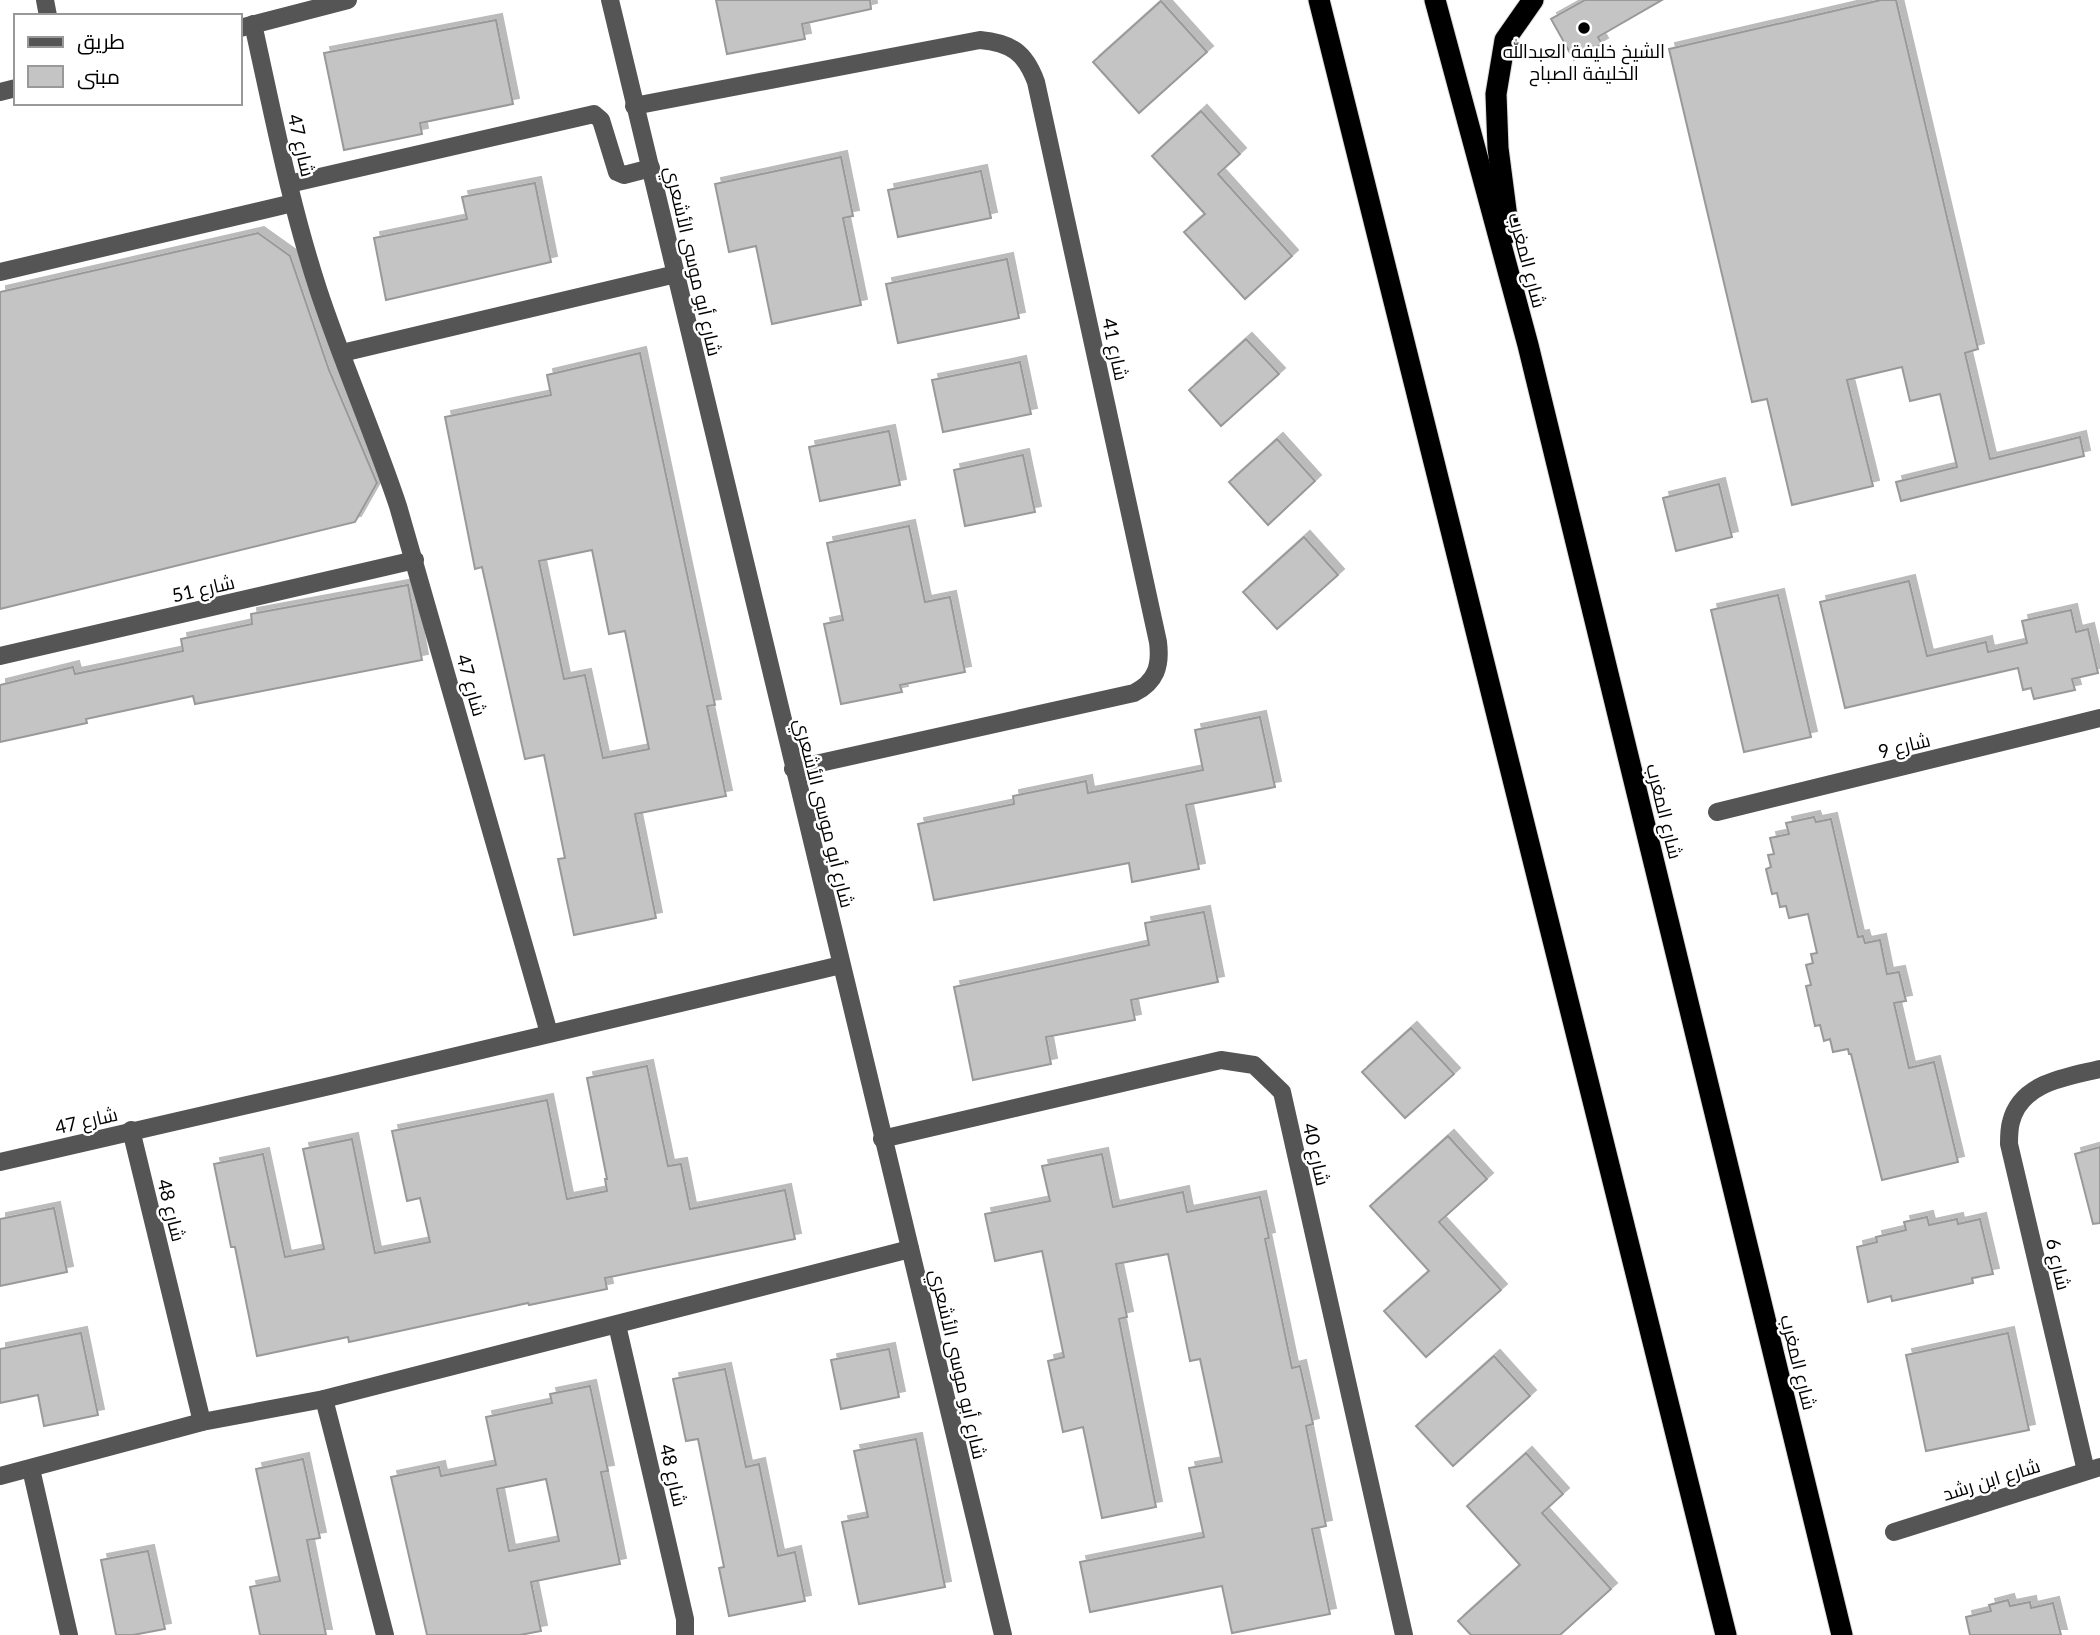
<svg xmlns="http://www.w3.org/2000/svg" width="2100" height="1635" font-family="Lato,Cairo,sans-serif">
<defs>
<filter id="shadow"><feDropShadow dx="6" dy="-6" stdDeviation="0" flood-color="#0004"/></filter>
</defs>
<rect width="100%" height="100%" fill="#fff"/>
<g fill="#c4c4c4" stroke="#999" stroke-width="2" fill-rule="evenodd" filter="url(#shadow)">
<path d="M 716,0 L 870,0 L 871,9 L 802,24 L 805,39 L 727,54 Z"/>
<path d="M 1585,0 L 1662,0 L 1598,37 L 1602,44 L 1574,60 L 1551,19 Z"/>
<path d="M 1881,0 L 1896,0 L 1978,349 L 1965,353 L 1990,459 L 2080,437 L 2084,456 L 1901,501 L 1896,482 L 1957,467 L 1940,394 L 1910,401 L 1902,367 L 1847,380 L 1873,486 L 1792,505 L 1767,399 L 1752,402 L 1669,49 Z"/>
<path d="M 1161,1 L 1207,52 L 1139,113 L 1093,62 Z"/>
<path d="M 496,20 L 513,104 L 420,123 L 422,134 L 344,150 L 324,53 Z"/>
<path d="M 1201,111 L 1240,154 L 1218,174 L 1292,256 L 1245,299 L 1184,232 L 1205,214 L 1152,156 Z"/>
<path d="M 841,157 L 853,216 L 843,218 L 861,305 L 772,324 L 756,246 L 729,252 L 715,184 Z"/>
<path d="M 981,171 L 991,218 L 898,237 L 888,190 Z"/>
<path d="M 535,183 L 551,262 L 386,300 L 374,238 L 467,219 L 462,197 Z"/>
<path d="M 258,233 L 290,256 L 329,370 L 377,483 L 355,522 L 0,609 L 0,292 Z"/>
<path d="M 1007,259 L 1019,318 L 898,343 L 886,284 Z"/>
<path d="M 1246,339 L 1279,374 L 1221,426 L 1189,390 Z"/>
<path d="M 640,353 L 715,705 L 707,706 L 726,796 L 635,814 L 656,918 L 574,935 L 558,859 L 565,858 L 544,755 L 525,759 L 482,567 L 475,569 L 445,417 L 551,395 L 547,375 ZM 592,550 L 609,634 L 625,631 L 649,749 L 603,758 L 585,675 L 564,679 L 539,561 Z"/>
<path d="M 1020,362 L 1031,414 L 943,432 L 932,380 Z"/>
<path d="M 889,431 L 900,485 L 820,501 L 809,447 Z"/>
<path d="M 1277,439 L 1315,481 L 1268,525 L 1229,482 Z"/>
<path d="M 1023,455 L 1035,512 L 965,526 L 954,470 Z"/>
<path d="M 1719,484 L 1732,537 L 1676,551 L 1663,498 Z"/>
<path d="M 909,526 L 925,602 L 950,597 L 965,672 L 900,685 L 902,692 L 841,704 L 824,624 L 843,620 L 827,543 Z"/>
<path d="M 1304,537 L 1338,575 L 1277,629 L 1243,592 Z"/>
<path d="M 1909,581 L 1927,656 L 1986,642 L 1988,652 L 2027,643 L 2022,621 L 2071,610 L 2076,632 L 2088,629 L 2098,673 L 2072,679 L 2075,690 L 2034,699 L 2031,688 L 2023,690 L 2018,668 L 1845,708 L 1820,602 Z"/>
<path d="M 408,585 L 422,660 L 195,704 L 193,696 L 86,719 L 87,723 L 0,742 L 0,685 L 73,667 L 75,674 L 183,651 L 181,639 L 252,624 L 251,614 Z"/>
<path d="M 1778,595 L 1811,737 L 1744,752 L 1711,610 Z"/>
<path d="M 1260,717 L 1275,787 L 1186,805 L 1199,869 L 1132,882 L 1129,863 L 934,900 L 918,824 L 1014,804 L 1013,796 L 1086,781 L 1088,793 L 1203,770 L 1195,730 Z"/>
<path d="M 1814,817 L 1816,822 L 1831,819 L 1858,937 L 1863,936 L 1865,943 L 1880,940 L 1887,974 L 1899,972 L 1906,1001 L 1894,1003 L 1909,1068 L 1934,1062 L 1958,1162 L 1882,1180 L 1851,1054 L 1849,1054 L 1848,1049 L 1833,1052 L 1830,1039 L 1824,1041 L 1820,1025 L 1815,1026 L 1806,986 L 1811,985 L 1806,965 L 1813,963 L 1811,954 L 1817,953 L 1808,914 L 1789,918 L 1786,906 L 1780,907 L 1777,893 L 1772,894 L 1766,869 L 1771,867 L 1768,855 L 1774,854 L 1770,838 L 1789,834 L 1786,823 Z"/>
<path d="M 1204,912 L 1218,982 L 1131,1000 L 1135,1020 L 1046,1037 L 1051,1064 L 973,1080 L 954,987 L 1149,945 L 1145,923 Z"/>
<path d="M 1411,1028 L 1454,1074 L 1405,1118 L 1362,1072 Z"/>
<path d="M 647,1066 L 668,1166 L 681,1164 L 690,1209 L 785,1190 L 795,1239 L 605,1278 L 607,1289 L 529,1305 L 528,1303 L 349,1342 L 348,1337 L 257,1356 L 235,1247 L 231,1247 L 214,1164 L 263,1154 L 285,1257 L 324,1249 L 303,1149 L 352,1139 L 375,1253 L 430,1242 L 420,1198 L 407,1201 L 392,1131 L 547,1100 L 567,1199 L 607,1191 L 605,1179 L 607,1179 L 587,1078 Z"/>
<path d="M 1448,1136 L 1487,1179 L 1439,1222 L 1501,1290 L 1426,1357 L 1384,1311 L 1429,1271 L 1370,1206 Z"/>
<path d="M 2100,1147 L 2100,1223 L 2093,1224 L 2075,1154 Z"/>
<path d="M 1102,1154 L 1113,1207 L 1183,1192 L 1187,1212 L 1260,1197 L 1269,1238 L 1265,1239 L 1292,1368 L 1300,1366 L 1313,1424 L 1306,1426 L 1326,1526 L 1312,1529 L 1330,1614 L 1232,1633 L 1222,1586 L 1090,1612 L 1080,1562 L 1204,1537 L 1189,1468 L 1222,1462 L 1200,1359 L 1190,1361 L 1168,1254 L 1116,1264 L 1127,1317 L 1119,1319 L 1156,1507 L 1102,1518 L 1083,1427 L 1063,1432 L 1048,1361 L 1064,1357 L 1042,1251 L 995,1261 L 985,1214 L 1050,1201 L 1042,1166 Z"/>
<path d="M 54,1208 L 67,1272 L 0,1286 L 0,1219 Z"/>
<path d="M 1927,1217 L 1929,1225 L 1957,1219 L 1958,1224 L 1980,1219 L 1993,1274 L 1972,1278 L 1973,1283 L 1892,1301 L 1891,1296 L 1868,1302 L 1857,1247 L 1877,1242 L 1876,1237 L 1906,1230 L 1904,1222 Z"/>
<path d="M 81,1333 L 98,1415 L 44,1426 L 38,1395 L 0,1403 L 0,1349 Z"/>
<path d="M 2008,1333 L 2029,1430 L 1926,1451 L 1906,1355 Z"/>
<path d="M 889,1349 L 899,1397 L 841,1409 L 831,1360 Z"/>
<path d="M 1494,1356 L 1530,1396 L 1453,1466 L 1416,1426 Z"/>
<path d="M 725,1369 L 746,1467 L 759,1464 L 778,1556 L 795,1552 L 805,1601 L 729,1616 L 719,1568 L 724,1567 L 698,1439 L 686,1441 L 673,1379 Z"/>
<path d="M 590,1386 L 608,1471 L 601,1472 L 620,1564 L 531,1582 L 541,1631 L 520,1635 L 427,1635 L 391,1477 L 439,1467 L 441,1476 L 496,1465 L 486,1417 L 552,1403 L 550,1394 ZM 546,1479 L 559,1541 L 509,1551 L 497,1489 Z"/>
<path d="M 916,1439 L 945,1587 L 859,1604 L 842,1522 L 868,1517 L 854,1451 Z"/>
<path d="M 1526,1453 L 1563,1494 L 1542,1513 L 1611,1589 L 1560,1635 L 1471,1635 L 1458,1621 L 1520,1565 L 1467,1506 Z"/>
<path d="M 303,1459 L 320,1538 L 307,1540 L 326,1635 L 260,1635 L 250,1587 L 280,1581 L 256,1469 Z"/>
<path d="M 148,1551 L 165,1629 L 133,1635 L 116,1635 L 101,1560 Z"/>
<path d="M 2008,1600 L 2010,1606 L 2030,1602 L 2031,1608 L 2053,1603 L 2061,1635 L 1970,1635 L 1966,1617 L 1991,1611 L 1989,1605 Z"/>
</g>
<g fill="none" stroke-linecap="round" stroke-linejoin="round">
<defs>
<g id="highway">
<path d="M 1319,0 L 1726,1635"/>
<path d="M 1435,0 L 1528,345 L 1842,1635"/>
<path d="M 1509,233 L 1498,148 L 1496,94 L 1505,40 L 1533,0"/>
</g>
</defs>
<use href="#highway" stroke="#dbdbdb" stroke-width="23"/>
<g stroke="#555" stroke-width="18">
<path d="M 45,0 L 48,16"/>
<path d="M 610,0 L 1003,1635"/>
<path d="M 253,24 C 273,114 290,204 319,292 C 343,364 374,434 398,506 L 549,1033"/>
<path d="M 240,28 L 348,0"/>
<path d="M 0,92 L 16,88"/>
<path d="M 634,106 L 980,40 C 1011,43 1025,52 1036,82 L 1158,642 C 1161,666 1156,682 1134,693 L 793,769"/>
<path d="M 289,184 L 594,114 L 601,120 L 617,172 L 624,175 L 651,168"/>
<path d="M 0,272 L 293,203"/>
<path d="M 342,353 L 676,274"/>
<path d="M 0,656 L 415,560"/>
<path d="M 1717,812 L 2100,718"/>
<path d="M 131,1130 L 202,1422"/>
<path d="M 882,1139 L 1221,1060 L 1254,1065 L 1282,1092 L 1404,1635"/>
<path d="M 0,1162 L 334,1085 L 841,965"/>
<path d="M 617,1325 L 685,1619 L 685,1635"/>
<path d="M 324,1399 L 385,1635"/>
<path d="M 31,1469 L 69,1635"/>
<path d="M 2086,1471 L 2009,1144 C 2009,1137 2009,1129 2011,1122 C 2021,1082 2067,1077 2100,1069"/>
<path d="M 0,1476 L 202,1422 L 324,1399 L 910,1249"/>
<path d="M 1894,1532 L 2100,1467"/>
</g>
<use href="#highway" stroke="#000" stroke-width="21"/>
</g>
<circle fill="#000" stroke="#fff" stroke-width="2.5" cx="1584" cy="28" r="7"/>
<g text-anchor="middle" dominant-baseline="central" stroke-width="5" stroke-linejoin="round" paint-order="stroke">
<g font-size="19" fill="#000" stroke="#fff">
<text x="1584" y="50">الشيخ خليفة العبدالله<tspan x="1584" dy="22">الخليفة الصباح</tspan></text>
</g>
<g font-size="19" fill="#000" stroke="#fff">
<text transform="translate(302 145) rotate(77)">شارع 47</text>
<text transform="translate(1528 260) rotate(75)">شارع المغرب</text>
<text transform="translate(694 261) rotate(77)">شارع أبو موسى الأشعري</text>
<text transform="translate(1116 349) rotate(78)">شارع 41</text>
<text transform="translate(203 588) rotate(-13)">شارع 51</text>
<text transform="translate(472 685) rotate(74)">شارع 47</text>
<text transform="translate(1904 745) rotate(-14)">شارع 9</text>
<text transform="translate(1665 811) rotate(76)">شارع المغرب</text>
<text transform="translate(825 813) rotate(76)">شارع أبو موسى الأشعري</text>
<text transform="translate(86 1120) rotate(-13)">شارع 47</text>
<text transform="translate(1317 1154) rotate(77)">شارع 40</text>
<text transform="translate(172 1210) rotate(76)">شارع 48</text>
<text transform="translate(2059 1264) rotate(77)">شارع 6</text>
<text transform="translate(1799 1362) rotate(76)">شارع المغرب</text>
<text transform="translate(959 1364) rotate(77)">شارع أبو موسى الأشعري</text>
<text transform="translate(674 1475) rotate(77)">شارع 48</text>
<text transform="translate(1991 1479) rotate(-17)">شارع ابن رشد</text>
</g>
</g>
<rect x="14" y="14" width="228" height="91" fill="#ffffff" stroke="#999999" stroke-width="2"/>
<rect x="28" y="37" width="35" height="10" fill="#555555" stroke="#999999" stroke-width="2"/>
<text x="77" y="49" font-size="21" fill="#000000">طريق</text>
<rect x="28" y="66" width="35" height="21" fill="#c4c4c4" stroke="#999999" stroke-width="2"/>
<text x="77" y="84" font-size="21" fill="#000000">مبنى</text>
</svg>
